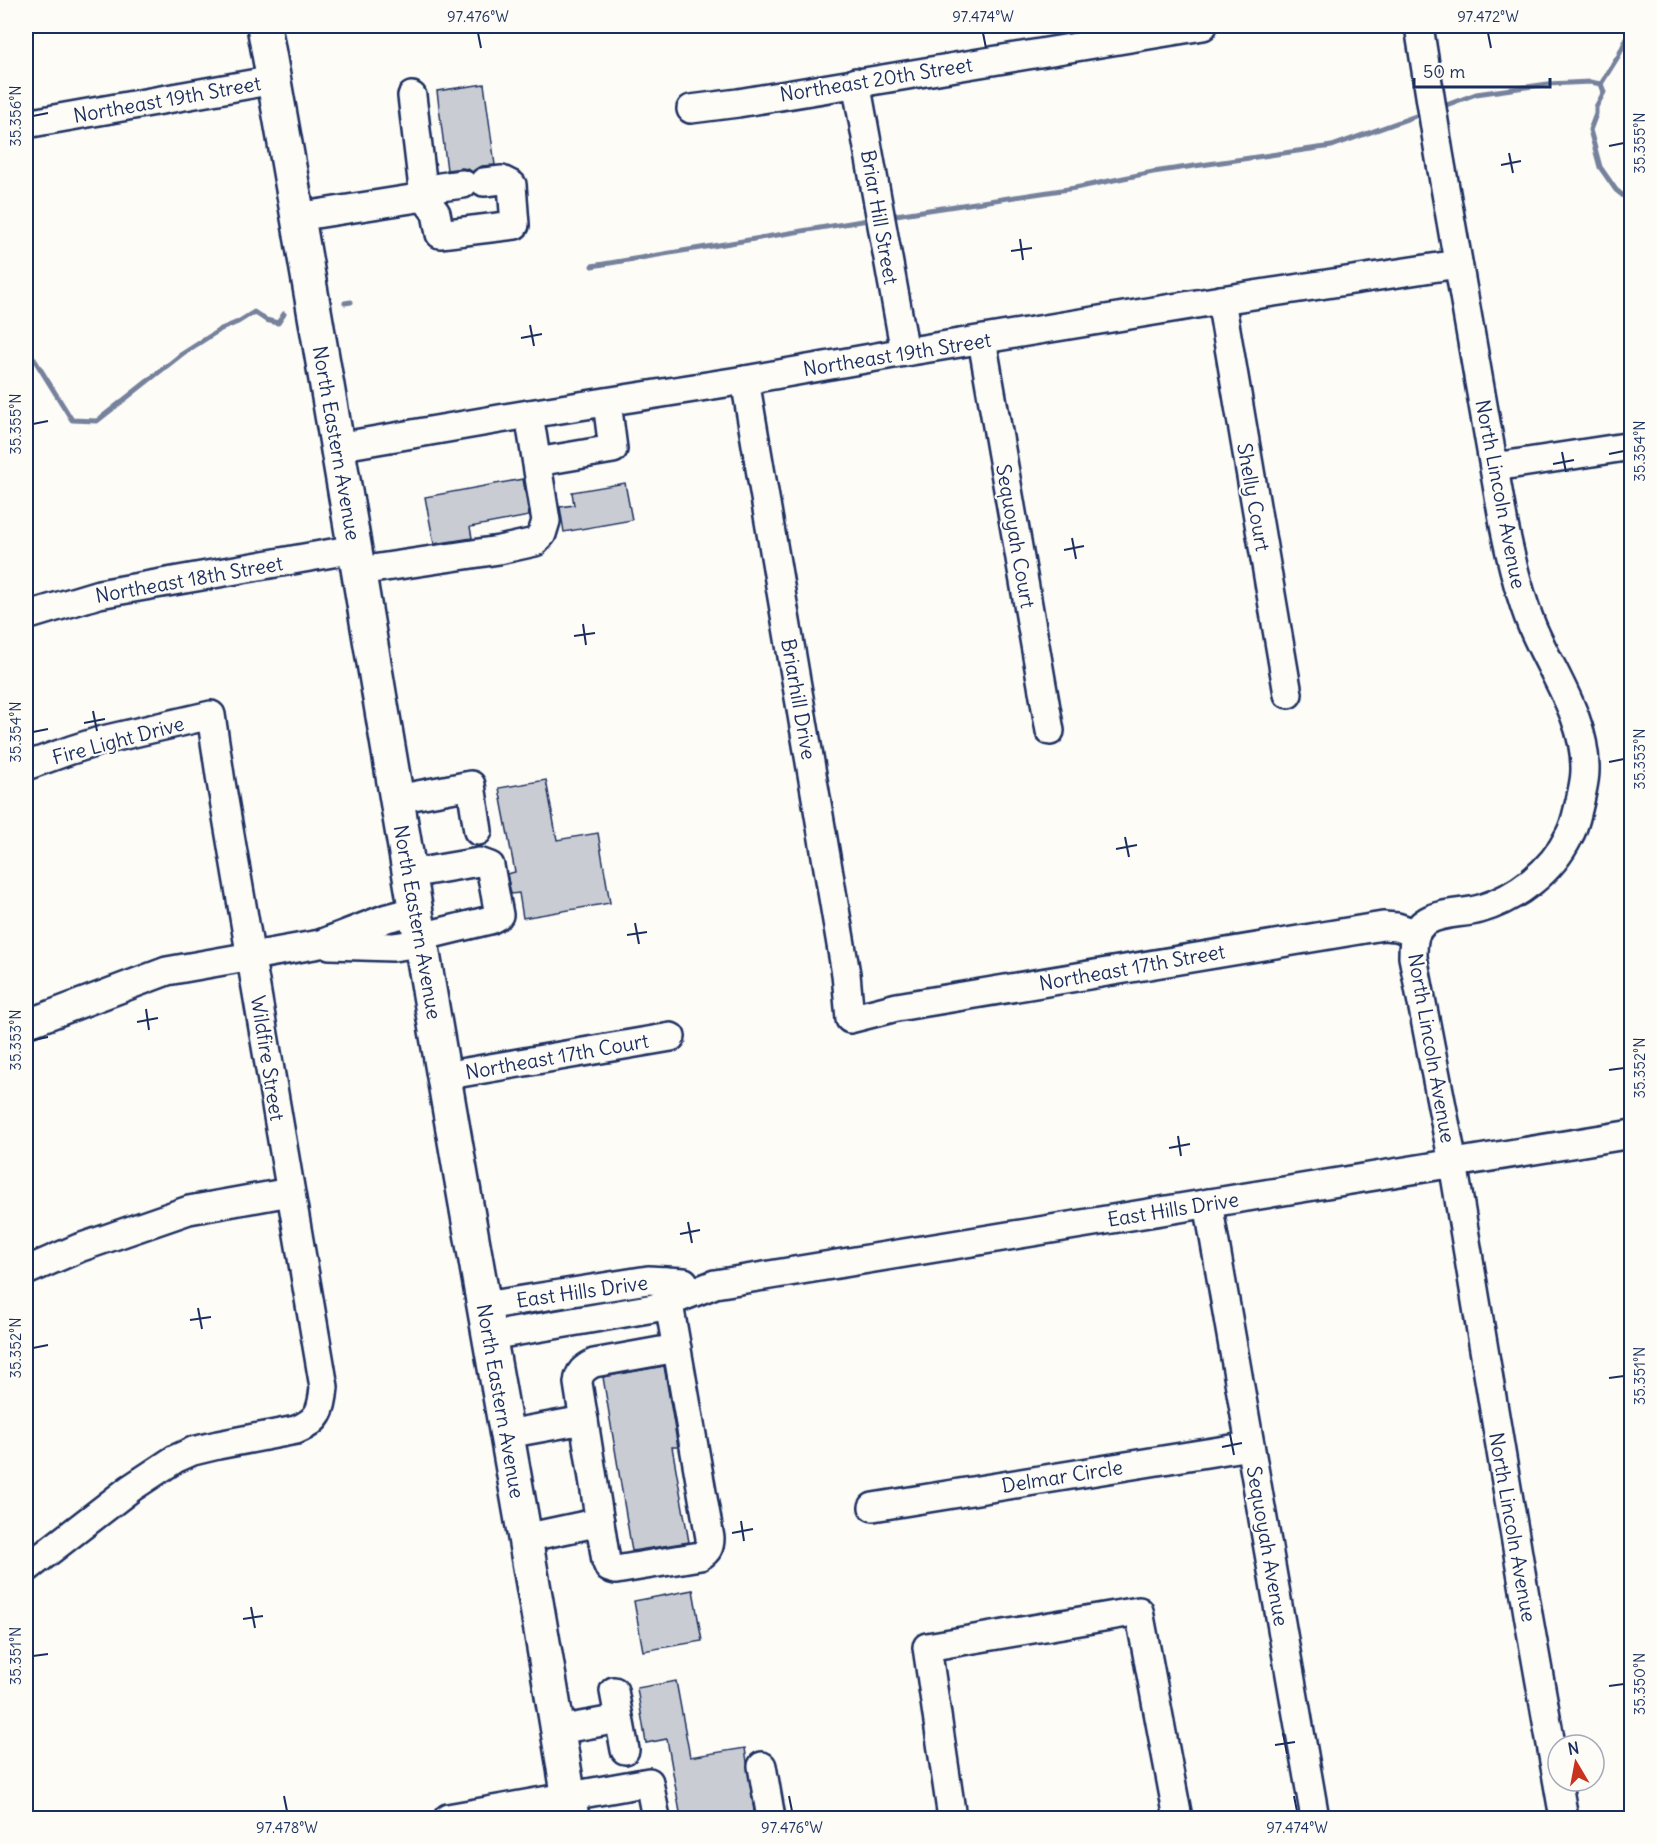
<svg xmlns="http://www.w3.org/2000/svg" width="1657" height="1844" font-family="Delius,sans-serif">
<rect width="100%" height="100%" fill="#fdfcf7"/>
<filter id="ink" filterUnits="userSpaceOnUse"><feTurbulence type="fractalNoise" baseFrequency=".0167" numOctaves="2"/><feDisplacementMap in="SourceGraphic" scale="12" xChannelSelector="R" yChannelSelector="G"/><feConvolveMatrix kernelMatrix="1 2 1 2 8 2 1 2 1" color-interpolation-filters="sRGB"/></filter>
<g filter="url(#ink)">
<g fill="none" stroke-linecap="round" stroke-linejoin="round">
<g stroke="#76819c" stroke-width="5">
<path d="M 1601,84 L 1604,92 L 1596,107 L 1596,114 L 1590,130 L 1600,167 L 1616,190 L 1632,203"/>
<path d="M 1601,84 L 1619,55 L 1632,26"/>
<path d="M 1441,107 L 1476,94 L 1548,84 L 1590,82 L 1601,84"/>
<path d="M 889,216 L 1075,188 L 1153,172 L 1332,146 L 1424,113"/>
<path d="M 592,266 L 874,219"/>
<path d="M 345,303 L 351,302"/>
<path d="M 26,346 L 72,420 L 97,421 L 182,354 L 221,329 L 238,322 L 254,312 L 266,320 L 278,323 L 284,314"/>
</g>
</g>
<g fill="#c9ccd3" stroke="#1b2f5e" stroke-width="1.5">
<path d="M 484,84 L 495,165 L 482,166 L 472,172 L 468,169 L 462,168 L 447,170 L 437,91 Z"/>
<path d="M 523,479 L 529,516 L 470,527 L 472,538 L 434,544 L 425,497 Z"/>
<path d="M 625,483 L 632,520 L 564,532 L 560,507 L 574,505 L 572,492 Z"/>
<path d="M 546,780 L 557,840 L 598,833 L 610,903 L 523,918 L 519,893 L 511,894 L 507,874 L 515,872 L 499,788 Z"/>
<path d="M 664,1366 L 678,1447 L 672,1447 L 689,1542 L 632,1551 L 603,1377 Z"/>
<path d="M 693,1590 L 702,1641 L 643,1651 L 634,1601 Z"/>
<path d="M 676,1681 L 690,1757 L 745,1748 L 755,1818 L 681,1818 L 667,1739 L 646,1743 L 637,1688 Z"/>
</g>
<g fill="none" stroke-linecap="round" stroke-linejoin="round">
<defs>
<g id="minor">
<path d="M 1419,26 L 1439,153 L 1504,525 C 1511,560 1519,594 1532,626 C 1551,672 1586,718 1585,770 C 1585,781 1582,791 1580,801 C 1577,813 1575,826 1569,836 C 1552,871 1517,898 1480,909 C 1463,914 1442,912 1427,921 C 1413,929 1413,943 1413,957 L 1453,1163 L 1528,1614 L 1564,1818"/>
<path d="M 856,82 L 905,352"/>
<path d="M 412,96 L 424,197 L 440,187 L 463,184"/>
<path d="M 691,109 L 738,103 L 1203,26"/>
<path d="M 26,124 L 274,80"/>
<path d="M 297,217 L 424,197 L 436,213 L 440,234 L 515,225 L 512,185 L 502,180 L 484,182"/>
<path d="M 1221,300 L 1288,694"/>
<path d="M 982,340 L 1050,731"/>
<path d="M 745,380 L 846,974 L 850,1019 L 897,1007 L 1383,926 L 1397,927 L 1415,933"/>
<path d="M 337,447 L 529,414 L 745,380 L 905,352 L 1221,300 L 1458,264"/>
<path d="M 537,462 L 613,449 L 607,402"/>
<path d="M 1495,467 L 1632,446"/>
<path d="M 359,571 L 499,550 L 535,542 L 542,534 L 546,521 L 529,414"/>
<path d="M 26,616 L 99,594 L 355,549"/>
<path d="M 26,766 L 71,750 L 103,740 L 211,715 L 221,782 L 324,1387 C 322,1410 319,1421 296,1430 L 218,1445 L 193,1451 L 175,1459 L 131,1488 L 26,1569"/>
<path d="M 397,799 L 471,785 L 478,831"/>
<path d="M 409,874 L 479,862 L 490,866 L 499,915 L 490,920 L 420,937"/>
<path d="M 330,945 L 393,947 L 421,943"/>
<path d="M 26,1024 L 167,971 L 320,944 L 387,918 L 416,911"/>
<path d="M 443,1076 L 671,1037"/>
<path d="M 1208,1203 L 1315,1818"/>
<path d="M 26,1271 L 79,1248 L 189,1210 L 290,1192"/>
<path d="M 665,1281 L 710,1538 C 710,1547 708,1551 700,1556 L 616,1570 L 609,1568 L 606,1561 L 578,1383 C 579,1372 584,1368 594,1363 L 677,1348"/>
<path d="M 485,1306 L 648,1280 L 684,1282"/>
<path d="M 490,1336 L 654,1308 L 715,1284 L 1632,1134"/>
<path d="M 507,1434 L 584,1420"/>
<path d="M 873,1507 L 1250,1446"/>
<path d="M 525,1538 L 600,1522"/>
<path d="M 614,1691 L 625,1750"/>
<path d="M 558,1730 L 619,1719"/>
<path d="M 762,1766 L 771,1818"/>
<path d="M 448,1818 L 649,1782 L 656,1818"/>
<path d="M 952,1818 L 927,1647 L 1139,1611 L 1178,1818"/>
</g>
<path id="major" d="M 264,26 C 327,373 383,722 443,1071 C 485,1320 533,1569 572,1818"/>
</defs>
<use href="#minor" stroke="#1b2f5e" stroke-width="32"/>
<use href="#major" stroke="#1b2f5e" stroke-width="38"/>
<use href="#minor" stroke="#fdfcf7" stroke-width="27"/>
<use href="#major" stroke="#fdfcf7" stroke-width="33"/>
</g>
</g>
<path fill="none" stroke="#1b2f5e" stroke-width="2" d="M 478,33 L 481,48M 983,33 L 986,48M 1488,33 L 1491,48M 33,116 L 48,113M 1609,146 L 1624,143M 1509,153 L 1513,173M 1501,165 L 1521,161M 1020,239 L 1023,260M 1011,251 L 1032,248M 530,325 L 534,346M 521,338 L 542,334M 33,424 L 48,421M 1562,452 L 1566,472M 1609,454 L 1624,451M 1553,464 L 1574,460M 1072,538 L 1076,559M 1064,550 L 1084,546M 583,624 L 586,645M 574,636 L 595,633M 93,711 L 97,731M 84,723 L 105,719M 33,732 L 48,729M 1609,762 L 1624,759M 1125,837 L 1129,857M 1116,849 L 1137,845M 635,923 L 639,944M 627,935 L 647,932M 146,1009 L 149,1030M 137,1022 L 158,1018M 33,1040 L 48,1037M 1609,1070 L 1624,1068M 1178,1136 L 1181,1156M 1169,1148 L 1190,1144M 688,1222 L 692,1243M 680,1234 L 700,1230M 198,1308 L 202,1329M 190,1320 L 211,1317M 33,1348 L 48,1345M 1609,1378 L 1624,1376M 1230,1434 L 1234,1455M 1222,1447 L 1242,1443M 741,1521 L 744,1541M 732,1533 L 753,1529M 251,1607 L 255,1628M 243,1619 L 263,1616M 33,1656 L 48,1654M 1609,1686 L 1624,1684M 1283,1733 L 1287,1754M 1275,1745 L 1295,1742M 284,1796 L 287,1811M 789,1796 L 792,1811M 1294,1796 L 1297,1811"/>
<g text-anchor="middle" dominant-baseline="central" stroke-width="4.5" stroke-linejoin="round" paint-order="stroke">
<g font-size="20" fill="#1b2f5e" stroke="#fdfcf7">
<text transform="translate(876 79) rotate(-9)">Northeast 20th Street</text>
<text transform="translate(167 99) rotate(-10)">Northeast 19th Street</text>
<text transform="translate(880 217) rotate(80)">Briar Hill Street</text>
<text transform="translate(897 354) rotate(-9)">Northeast 19th Street</text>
<text transform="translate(337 443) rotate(80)">North Eastern Avenue</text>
<text transform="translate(1501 494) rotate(79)">North Lincoln Avenue</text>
<text transform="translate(1254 497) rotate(80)">Shelly Court</text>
<text transform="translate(1016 536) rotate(80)">Sequoyah Court</text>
<text transform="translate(189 579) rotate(-10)">Northeast 18th Street</text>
<text transform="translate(799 699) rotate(80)">Briarhill Drive</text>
<text transform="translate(118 740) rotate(-15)">Fire Light Drive</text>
<text transform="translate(418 922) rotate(80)">North Eastern Avenue</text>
<text transform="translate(1132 967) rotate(-10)">Northeast 17th Street</text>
<text transform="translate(1432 1048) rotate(80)">North Lincoln Avenue</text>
<text transform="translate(557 1056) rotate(-10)">Northeast 17th Court</text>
<text transform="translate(268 1058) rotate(81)">Wildfire Street</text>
<text transform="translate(1173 1209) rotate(-9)">East Hills Drive</text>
<text transform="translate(582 1291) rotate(-8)">East Hills Drive</text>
<text transform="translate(501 1401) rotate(80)">North Eastern Avenue</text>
<text transform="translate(1062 1476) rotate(-9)">Delmar Circle</text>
<text transform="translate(1513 1527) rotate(80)">North Lincoln Avenue</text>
<text transform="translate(1268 1546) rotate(80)">Sequoyah Avenue</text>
</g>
</g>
<rect width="1657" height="1844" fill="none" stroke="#fdfcf7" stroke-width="66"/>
<g transform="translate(1576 1763) rotate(350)"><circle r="28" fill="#fdfcf7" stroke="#a3aaba" stroke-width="1.5"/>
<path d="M0-4.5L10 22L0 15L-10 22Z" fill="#c8321e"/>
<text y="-9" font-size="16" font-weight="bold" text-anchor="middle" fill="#1b2f5e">N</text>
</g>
<path d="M1414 78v9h136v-9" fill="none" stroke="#1b2f5e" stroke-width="3"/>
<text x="1423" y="78" font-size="18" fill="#1b2f5e" stroke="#fdfcf7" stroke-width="4.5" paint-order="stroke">50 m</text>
<rect x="33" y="33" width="1591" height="1778" fill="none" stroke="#1b2f5e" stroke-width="2"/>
<g font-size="15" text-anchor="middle" fill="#1b2f5e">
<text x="478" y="22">97.476°W</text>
<text x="983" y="22">97.474°W</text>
<text x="1488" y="22">97.472°W</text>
<text transform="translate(16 116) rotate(-90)" y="5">35.356°N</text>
<text transform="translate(1640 143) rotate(-90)" y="5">35.355°N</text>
<text transform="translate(16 424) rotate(-90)" y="5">35.355°N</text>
<text transform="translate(1640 451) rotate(-90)" y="5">35.354°N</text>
<text transform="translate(16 732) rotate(-90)" y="5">35.354°N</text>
<text transform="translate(1640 759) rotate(-90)" y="5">35.353°N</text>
<text transform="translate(16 1040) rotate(-90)" y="5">35.353°N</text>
<text transform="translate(1640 1068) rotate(-90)" y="5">35.352°N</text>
<text transform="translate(16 1348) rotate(-90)" y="5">35.352°N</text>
<text transform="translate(1640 1376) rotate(-90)" y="5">35.351°N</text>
<text transform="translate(16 1656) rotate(-90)" y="5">35.351°N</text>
<text transform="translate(1640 1684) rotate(-90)" y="5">35.350°N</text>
<text x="287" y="1833">97.478°W</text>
<text x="792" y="1833">97.476°W</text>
<text x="1297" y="1833">97.474°W</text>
</g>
</svg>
